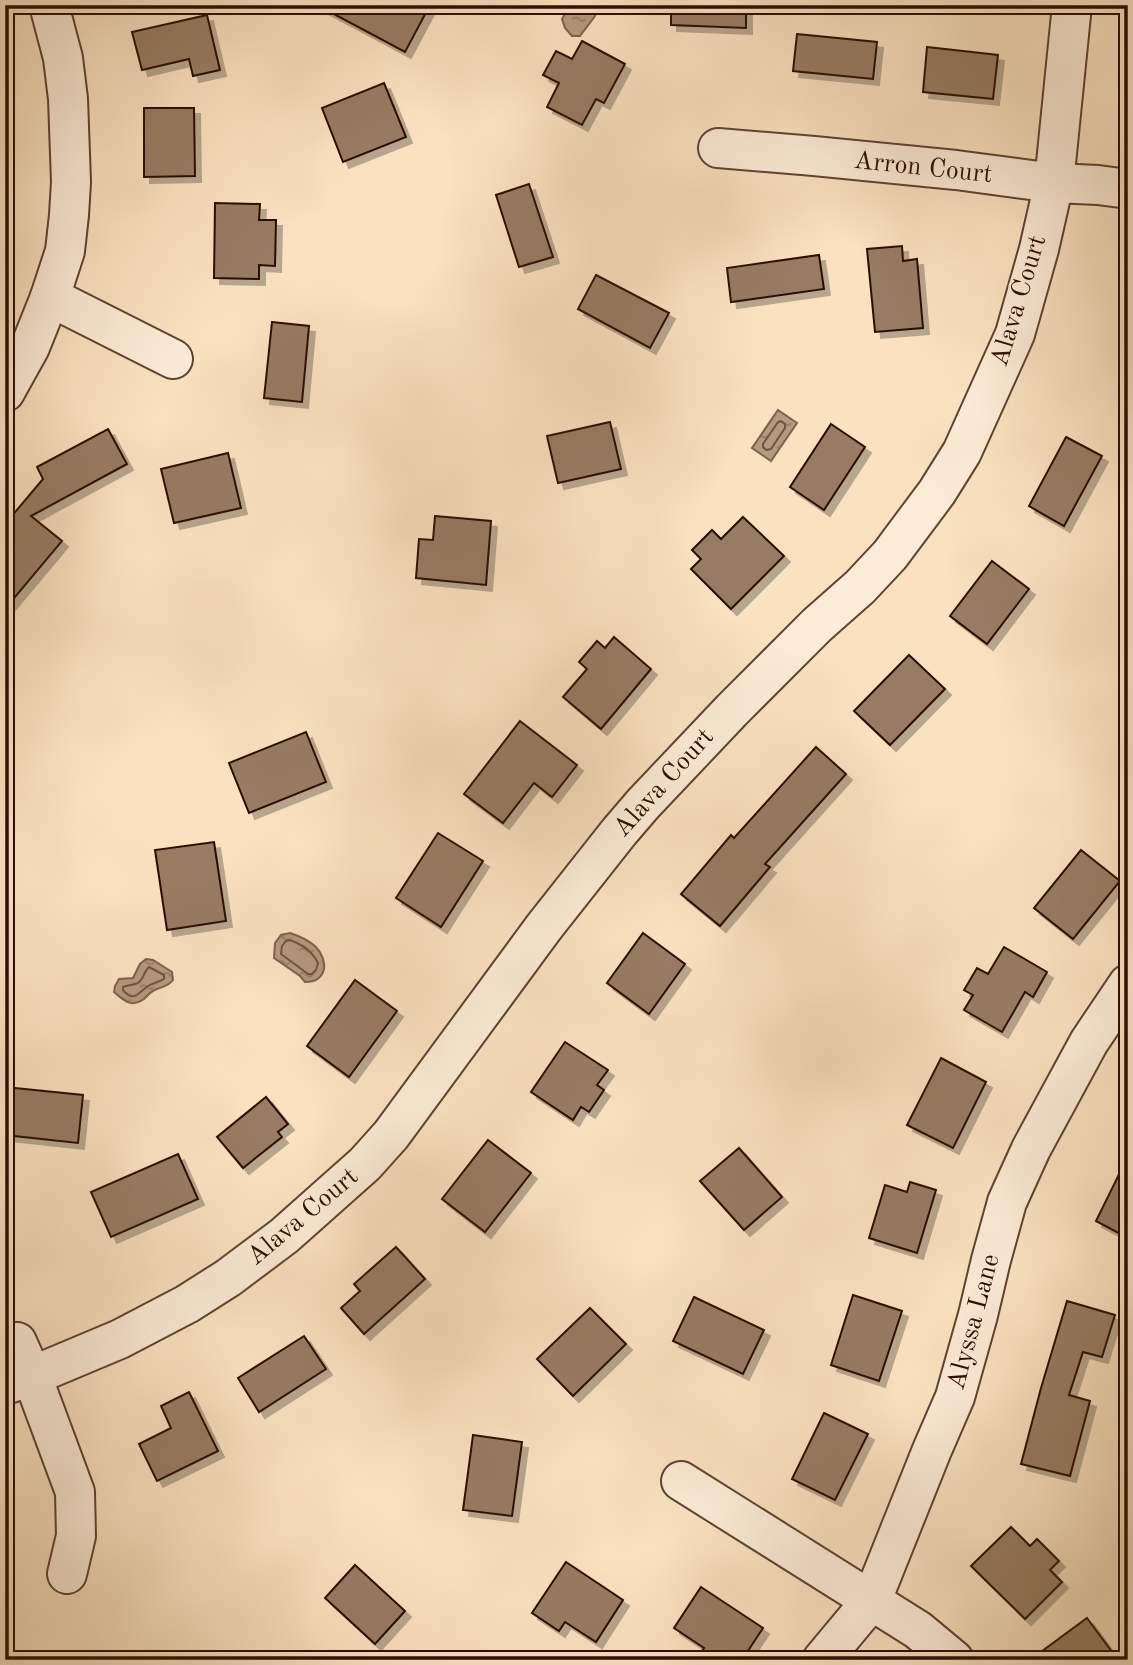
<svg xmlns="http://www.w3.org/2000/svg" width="1133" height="1665" font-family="'Old Standard TT',serif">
<defs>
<pattern id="water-ripples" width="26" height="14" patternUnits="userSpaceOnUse" patternTransform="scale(1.75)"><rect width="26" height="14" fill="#b49a7f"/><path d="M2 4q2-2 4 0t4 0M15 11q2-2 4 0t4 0" fill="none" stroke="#937c66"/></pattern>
<filter id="shadow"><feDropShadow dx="6" dy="6" stdDeviation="0" flood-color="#0004"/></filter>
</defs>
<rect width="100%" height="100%" fill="#fae2c1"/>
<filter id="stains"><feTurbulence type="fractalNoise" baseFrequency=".00286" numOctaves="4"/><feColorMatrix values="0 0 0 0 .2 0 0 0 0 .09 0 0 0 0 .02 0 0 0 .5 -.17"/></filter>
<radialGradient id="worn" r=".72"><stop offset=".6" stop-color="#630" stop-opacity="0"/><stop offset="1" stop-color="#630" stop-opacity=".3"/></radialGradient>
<g fill="url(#water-ripples)" stroke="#7d624c" stroke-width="2">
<path d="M 570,5 L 599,5 L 595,16 L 580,36 L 572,36 L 565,28 L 562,19 Z"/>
<path d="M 778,410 L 797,423 L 771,461 L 752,448 Z"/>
<path d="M 290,933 C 299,936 307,939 315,946 C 329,960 328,982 305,982 L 300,976 L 274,958 L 275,943 L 281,935 Z"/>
<path d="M 146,959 L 153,960 L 172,972 L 173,980 C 167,988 161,986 153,991 C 149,993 147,996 144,999 C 131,1008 124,1001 114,992 L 115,986 L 119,979 L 133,978 L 140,964 Z"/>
</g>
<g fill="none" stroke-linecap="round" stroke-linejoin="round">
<g stroke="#705440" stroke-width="2">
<path d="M 781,421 L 785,424 L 785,428 L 771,449 L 766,450 L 763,447 L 763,444 L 778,422 Z"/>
<path d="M 290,940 C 303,945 312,951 318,963 L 316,970 L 312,974 L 308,974 L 281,954 L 282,946 L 286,941 Z"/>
<path d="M 149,967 L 164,975 L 164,979 C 159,982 153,983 148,986 C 138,993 134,1003 123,990 L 123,987 C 128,985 134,985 138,983 C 144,979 144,971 149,967 Z"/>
</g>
</g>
<g fill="#977c64" stroke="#2b0d00" stroke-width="2" filter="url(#shadow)">
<path d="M 317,5 L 430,5 L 405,52 Z"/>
<path d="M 671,5 L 746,5 L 746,28 L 671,25 Z"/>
<path d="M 207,15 L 220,70 L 193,76 L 189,59 L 142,70 L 132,32 Z"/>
<path d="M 797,34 L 877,42 L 873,79 L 793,71 Z"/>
<path d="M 582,41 L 625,64 L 604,103 L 596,99 L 582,125 L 547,107 L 559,83 L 543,75 L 556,51 L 572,59 Z"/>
<path d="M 927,47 L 998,55 L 993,99 L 923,92 Z"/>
<path d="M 384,83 L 406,137 L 343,162 L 322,108 Z"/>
<path d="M 144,108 L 194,108 L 195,176 L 144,177 Z"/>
<path d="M 529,184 L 553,257 L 519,267 L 496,195 Z"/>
<path d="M 215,203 L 260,204 L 259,220 L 276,220 L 275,266 L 259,265 L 259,279 L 214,278 Z"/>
<path d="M 902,246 L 903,261 L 917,259 L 923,328 L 875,332 L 867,249 Z"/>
<path d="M 819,255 L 824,289 L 731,302 L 727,268 Z"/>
<path d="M 596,275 L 669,313 L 650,348 L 578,309 Z"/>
<path d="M 272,322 L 309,326 L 302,402 L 264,398 Z"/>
<path d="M 610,422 L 621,469 L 558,483 L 547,436 Z"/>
<path d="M 831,424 L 865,447 L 824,510 L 790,487 Z"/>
<path d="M 108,429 L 127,464 L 31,516 L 62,541 L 5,609 L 5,524 L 43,479 L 37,467 Z"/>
<path d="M 1066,437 L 1102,456 L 1064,526 L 1029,506 Z"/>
<path d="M 228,453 L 241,508 L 174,523 L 161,469 Z"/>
<path d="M 435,516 L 491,521 L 486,585 L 416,578 L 419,539 L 433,540 Z"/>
<path d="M 743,517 L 784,556 L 731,609 L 691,569 L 701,559 L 692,550 L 712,530 L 721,539 Z"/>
<path d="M 992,561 L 1029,589 L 987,644 L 950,616 Z"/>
<path d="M 614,637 L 651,669 L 601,729 L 563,697 L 587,669 L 579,662 L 597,641 L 605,648 Z"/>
<path d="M 909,655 L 945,689 L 890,745 L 854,711 Z"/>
<path d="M 520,721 L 577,765 L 552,797 L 534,783 L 503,823 L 464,794 Z"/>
<path d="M 306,732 L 326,782 L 249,813 L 229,763 Z"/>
<path d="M 816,747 L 846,774 L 765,864 L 770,867 L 720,926 L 681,894 L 731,835 L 734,838 Z"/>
<path d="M 438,833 L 483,861 L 441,927 L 396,898 Z"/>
<path d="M 214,842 L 226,921 L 167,930 L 155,850 Z"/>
<path d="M 1081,850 L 1120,881 L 1073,939 L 1034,908 Z"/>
<path d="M 643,933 L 685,964 L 649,1014 L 607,983 Z"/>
<path d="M 1004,947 L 1047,972 L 1033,997 L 1025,992 L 1002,1032 L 964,1010 L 973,995 L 964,990 L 977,968 L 988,974 Z"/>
<path d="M 355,980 L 397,1011 L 349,1077 L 307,1046 Z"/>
<path d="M 565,1042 L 608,1070 L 597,1085 L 604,1090 L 589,1112 L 581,1107 L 573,1120 L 531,1092 Z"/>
<path d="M 941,1058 L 986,1082 L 953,1148 L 907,1125 Z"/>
<path d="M 5,1087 L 83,1095 L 78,1143 L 5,1135 Z"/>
<path d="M 266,1097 L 288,1124 L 278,1132 L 282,1137 L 243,1168 L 217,1137 Z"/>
<path d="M 488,1140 L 531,1173 L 485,1232 L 442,1199 Z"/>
<path d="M 739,1148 L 782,1197 L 744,1230 L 700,1181 Z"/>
<path d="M 178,1154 L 198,1199 L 111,1237 L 91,1192 Z"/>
<path d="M 1128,1156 L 1128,1238 L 1096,1221 Z"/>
<path d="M 910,1182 L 936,1190 L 917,1253 L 869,1238 L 885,1185 L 907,1192 Z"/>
<path d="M 396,1247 L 425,1279 L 364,1334 L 341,1308 L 360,1291 L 354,1284 Z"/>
<path d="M 853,1295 L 902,1311 L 879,1381 L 831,1365 Z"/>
<path d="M 694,1297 L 764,1330 L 743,1374 L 673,1341 Z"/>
<path d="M 1067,1301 L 1115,1315 L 1102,1357 L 1083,1352 L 1069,1395 L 1090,1401 L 1070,1476 L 1021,1464 L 1041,1388 Z"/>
<path d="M 590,1308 L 626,1344 L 573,1396 L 537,1359 Z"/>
<path d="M 304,1336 L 326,1369 L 259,1412 L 238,1378 Z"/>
<path d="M 189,1392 L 218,1451 L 157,1481 L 139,1444 L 171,1428 L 161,1406 Z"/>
<path d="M 824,1413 L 868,1434 L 835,1500 L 792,1479 Z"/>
<path d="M 473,1435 L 522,1442 L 512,1516 L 463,1510 Z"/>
<path d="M 1011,1527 L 1030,1546 L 1037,1539 L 1059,1561 L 1050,1570 L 1062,1582 L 1025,1619 L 971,1566 Z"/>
<path d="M 566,1562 L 623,1600 L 596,1642 L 565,1622 L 559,1631 L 532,1613 Z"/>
<path d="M 355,1565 L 405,1611 L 375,1644 L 325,1598 Z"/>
<path d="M 701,1587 L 763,1628 L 742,1660 L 696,1660 L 704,1648 L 674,1628 Z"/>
<path d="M 1087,1618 L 1118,1660 L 1030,1660 Z"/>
</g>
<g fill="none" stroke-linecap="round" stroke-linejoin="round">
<defs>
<g id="minor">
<path d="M 718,148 L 814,156 L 956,170 L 1054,183 L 1098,185 L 1128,189"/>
<path d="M 50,297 L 173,359"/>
<path d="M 5,392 L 30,347 L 50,297 L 65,251 L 69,215 L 71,182 L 68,99 L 63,58 L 49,5"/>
<path d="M 17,1342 L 32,1376 L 75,1492 L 76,1536 L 67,1574"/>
<path d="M 5,1385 L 32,1376 L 120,1339 L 187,1304 L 228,1278 L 284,1236 L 365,1164 L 391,1135 L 544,927 L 619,832 L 643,804 L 732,710 L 817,625 L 860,587 L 890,555 L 937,492 L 962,452 L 1015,334 L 1039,249 L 1054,183 L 1072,5"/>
<path d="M 681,1481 L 918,1630 L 954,1660"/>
<path d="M 822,1660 L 872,1600 L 932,1450 L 955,1397 L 978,1315 L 991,1260 L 1007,1202 L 1031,1149 L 1089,1042 L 1128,984"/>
</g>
</defs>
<use href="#minor" stroke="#5f4230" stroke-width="42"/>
<use href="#minor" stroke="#fcecd7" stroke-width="38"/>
</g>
<g text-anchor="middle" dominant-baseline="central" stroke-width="5" stroke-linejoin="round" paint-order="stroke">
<g font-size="26" fill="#2b0d00" stroke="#fcecd7">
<text transform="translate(923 168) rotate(6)">Arron Court</text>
<text transform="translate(1019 301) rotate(-73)">Alava Court</text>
<text transform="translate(664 783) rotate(-48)">Alava Court</text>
<text transform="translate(303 1217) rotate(-40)">Alava Court</text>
<text transform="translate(974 1322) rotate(-75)">Alyssa Lane</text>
</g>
</g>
<rect width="1133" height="1665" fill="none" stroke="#fae2c1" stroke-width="28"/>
<rect x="7" y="7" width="1119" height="1651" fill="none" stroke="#2b0d00" stroke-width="3.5"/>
<rect x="14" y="14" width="1105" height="1637" fill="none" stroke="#2b0d00" stroke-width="2"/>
<rect width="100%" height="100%" filter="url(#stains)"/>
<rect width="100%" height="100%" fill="url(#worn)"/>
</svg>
